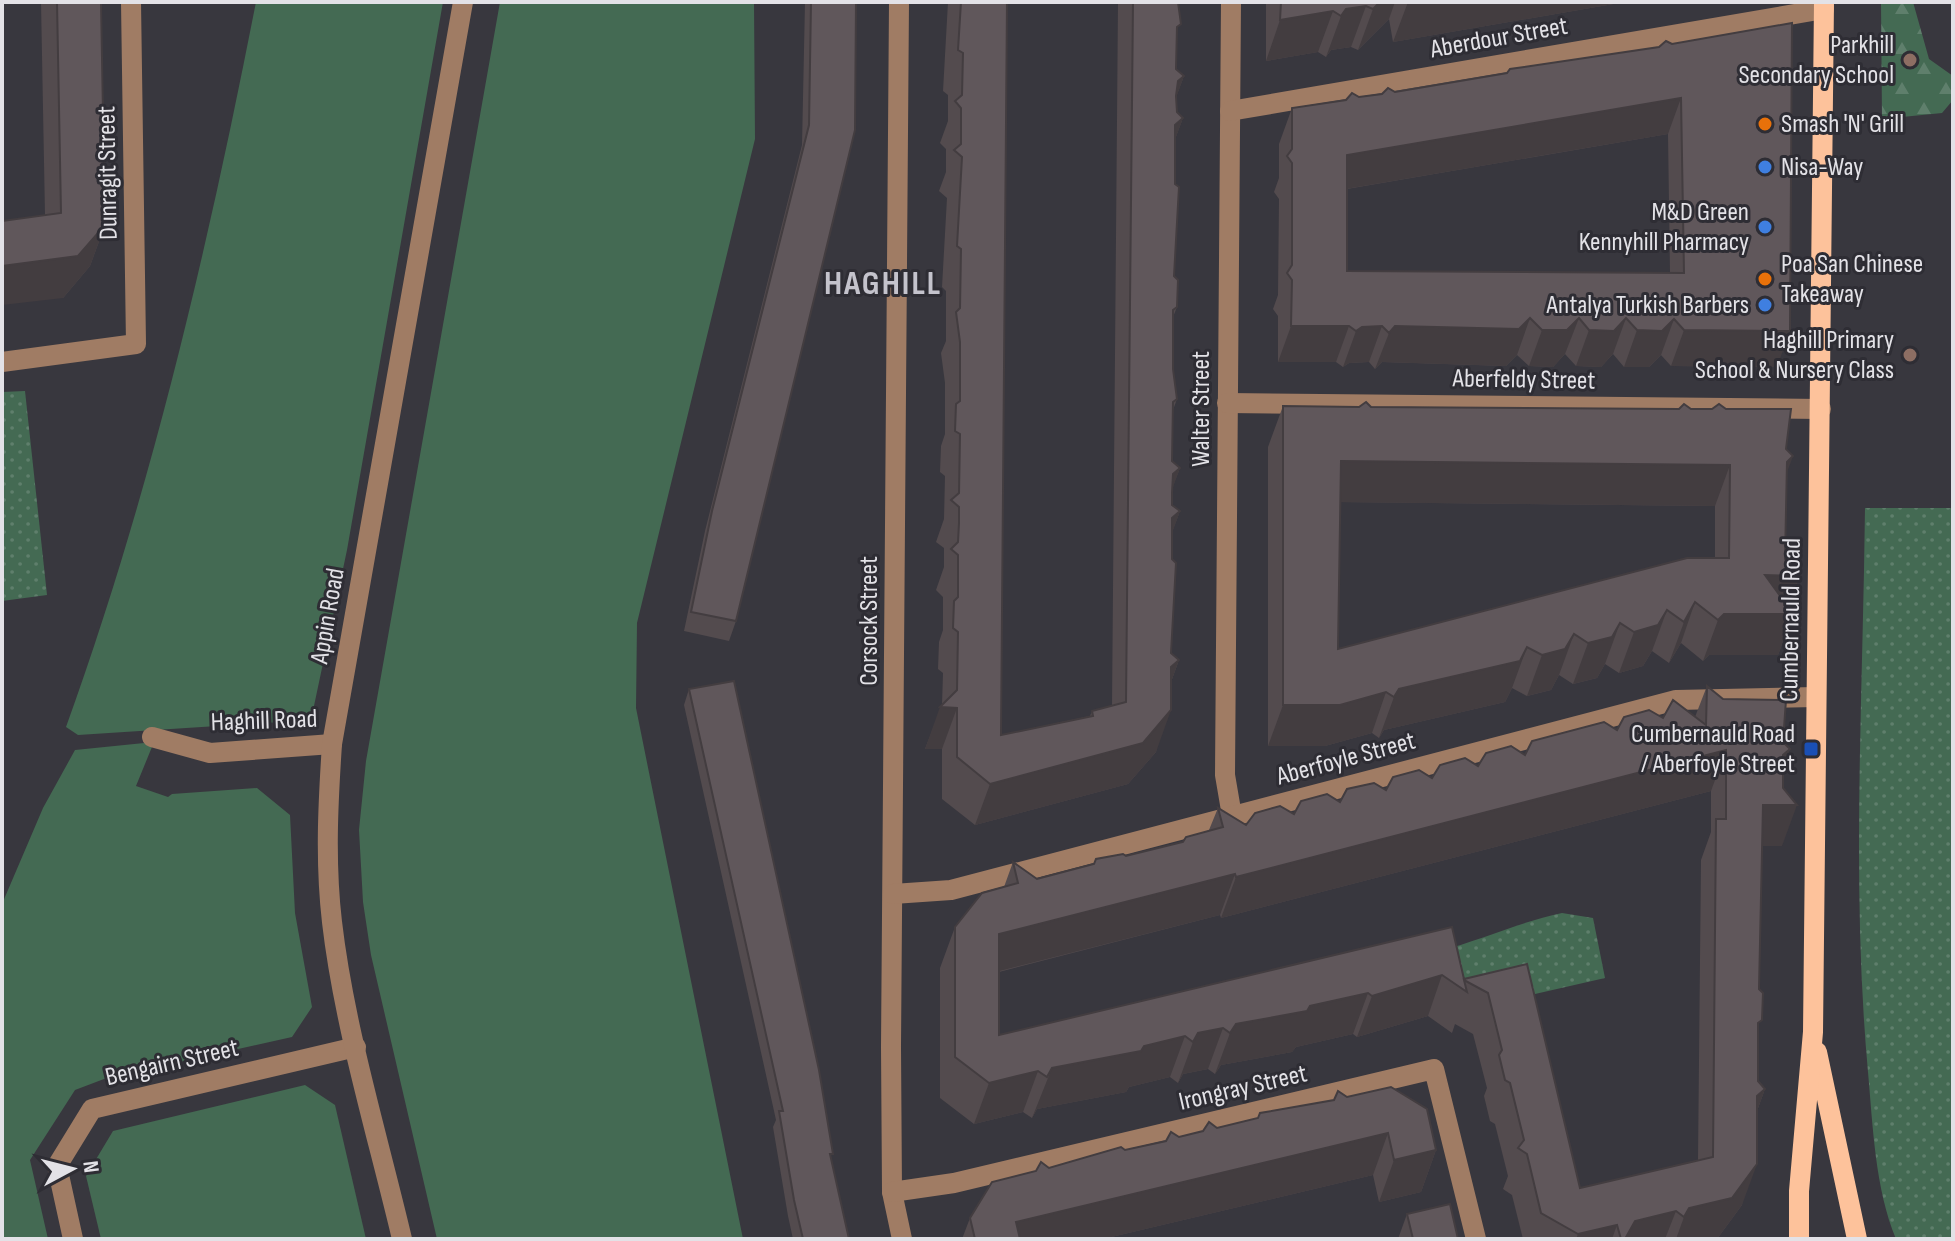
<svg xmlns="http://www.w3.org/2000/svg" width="1955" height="1241" font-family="'Sofia Sans Condensed',sans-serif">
<defs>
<pattern id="forest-firs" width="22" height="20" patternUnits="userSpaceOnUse" patternTransform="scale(2)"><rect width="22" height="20" fill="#446a53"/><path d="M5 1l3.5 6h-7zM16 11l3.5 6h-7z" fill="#5f7f6c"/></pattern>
<pattern id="park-dots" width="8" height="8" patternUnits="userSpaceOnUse" patternTransform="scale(2)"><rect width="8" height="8" fill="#446a53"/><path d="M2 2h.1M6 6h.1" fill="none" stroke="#5f7f6c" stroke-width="1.8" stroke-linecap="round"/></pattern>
</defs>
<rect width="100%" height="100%" fill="#38373e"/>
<g fill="#446a53">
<path d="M 256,2 L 443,2 L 347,550 L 311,720 L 78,735 L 66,727 C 151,492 208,247 256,2 Z"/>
<path d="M 500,2 L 754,2 L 755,139 L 637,623 L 636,708 L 743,1239 L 437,1239 L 371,955 L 363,902 L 359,830 L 366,761 Z"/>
<path d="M 154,742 L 136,786 L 168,797 L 172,794 L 257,788 L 290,815 L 295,913 L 312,1007 L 292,1037 L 104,1079 L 75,1090 L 30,1160 L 48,1239 L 2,1239 L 2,904 L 43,808 L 75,750 Z"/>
<path d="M 305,1085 L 335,1105 L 366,1239 L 101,1239 L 86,1176 L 113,1131 Z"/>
</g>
<path fill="url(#forest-firs)" d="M 1881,2 L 1913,2 L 1929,59 L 1953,76 L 1953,100 L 1942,113 L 1882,119 Z"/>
<g fill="url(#park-dots)">
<path d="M 25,391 L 47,595 L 2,601 L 2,392 Z"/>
<path d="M 1865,508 L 1953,508 L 1953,1239 L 1896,1239 C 1875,1188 1873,1127 1868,1072 C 1851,886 1863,696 1865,508 Z"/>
<path d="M 1562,913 L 1593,918 L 1605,978 L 1474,1008 L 1439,951 C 1482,940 1519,922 1562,913 Z"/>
</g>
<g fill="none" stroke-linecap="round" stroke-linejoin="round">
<g stroke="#a07c64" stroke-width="20">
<path d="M 899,2 L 891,1047 L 892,1192 L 902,1239"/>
<path d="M 1231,2 L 1225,775 L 1232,816"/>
<path d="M 1230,111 L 1824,9"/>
<path d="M 2,362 L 136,344 L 131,2"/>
<path d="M 1227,403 L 1821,409"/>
<path d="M 152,737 L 210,753 L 332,744"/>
<path d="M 893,894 L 951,890 L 1676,700 L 1816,697"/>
<path d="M 892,1192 L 954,1183 L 1434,1069 L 1476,1239"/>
<path d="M 73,1239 L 57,1166 L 92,1109 L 356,1047"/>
<path d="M 402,1239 C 378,1137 344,1026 332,922 C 325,862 328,804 332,744 L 463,2"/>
</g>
<g stroke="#fdc29b" stroke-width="20">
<path d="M 1817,1052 L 1857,1239"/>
<path d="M 1799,1239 L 1799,1191 L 1813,1032 L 1824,2"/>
</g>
</g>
<g fill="#534b4e" fill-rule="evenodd">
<path d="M 41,2 L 101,2 L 105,225 L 90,266 L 63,298 L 45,215 Z"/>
<path d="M 805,2 L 856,2 L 736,621 L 729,641 L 684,631 L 705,531 L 802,145 Z"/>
<path d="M 948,2 L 1007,2 L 1001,735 L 1090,716 L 1092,711 L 1112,706 L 1118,2 L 1178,2 L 1176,69 L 1184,76 L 1176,97 L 1177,112 L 1183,118 L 1175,139 L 1174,276 L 1177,307 L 1173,317 L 1173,369 L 1177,399 L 1173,410 L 1172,461 L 1180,468 L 1172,488 L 1172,505 L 1180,511 L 1172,532 L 1171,653 L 1179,660 L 1171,682 L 1156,752 L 1128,784 L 975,825 L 942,799 L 942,749 L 925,749 L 942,705 L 943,673 L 938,669 L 939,642 L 943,630 L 943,597 L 936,590 L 944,567 L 944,548 L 936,542 L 944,519 L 945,476 L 940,472 L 941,446 L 945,434 L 945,383 L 941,353 L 946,341 L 946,291 L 942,287 L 947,198 L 939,191 L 946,172 L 946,149 L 940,143 L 948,121 L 948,95 L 943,91 Z"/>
<path d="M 1266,2 L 1625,2 L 1393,42 L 1389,19 L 1358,50 L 1351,47 L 1331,50 L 1326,57 L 1318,52 L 1266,61 Z"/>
<path d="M 1666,41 L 1777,367 L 1671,366 L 1661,355 L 1649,367 L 1624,367 L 1613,354 L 1601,367 L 1576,366 L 1565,354 L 1553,367 L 1529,366 L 1517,355 L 1506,366 L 1382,362 L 1375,369 L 1369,362 L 1349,363 L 1343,367 L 1336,362 L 1278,362 L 1278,316 L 1273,309 L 1278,295 L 1279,199 L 1274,192 L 1279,178 L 1279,144 L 1292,108 L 1659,47 ZM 1668,134 L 1670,273 L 1347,271 L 1347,189 Z"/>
<path d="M 1283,406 L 1726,409 L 1786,449 L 1785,559 L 1788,608 L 1793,614 L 1778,655 L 1709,655 L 1703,661 L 1681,643 L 1669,663 L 1652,651 L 1643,666 L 1619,673 L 1605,664 L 1597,678 L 1573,684 L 1559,675 L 1551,690 L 1527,696 L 1512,688 L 1505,702 L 1384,730 L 1379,738 L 1372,733 L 1325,746 L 1268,746 L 1268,447 ZM 1340,502 L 1715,506 L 1715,558 L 1338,649 Z"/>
<path d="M 1707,686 L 1723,699 L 1783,742 L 1790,749 L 1783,767 L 1782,846 L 1762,846 L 1758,1081 L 1765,1089 L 1757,1111 L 1742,1205 L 1717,1239 L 1523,1239 L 1512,1195 L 1503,1189 L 1508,1176 L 1495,1124 L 1490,1121 L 1484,1096 L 1487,1088 L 1473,1034 L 1455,1024 L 1452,1033 L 1428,1016 L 1357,1037 L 1353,1034 L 1296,1047 L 1292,1052 L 1221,1065 L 1215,1074 L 1208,1069 L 1183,1074 L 1178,1083 L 1170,1077 L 1129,1087 L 1126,1092 L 1037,1109 L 1032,1118 L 1023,1112 L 974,1124 L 940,1098 L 940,968 L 955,927 L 1004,887 L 1013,862 L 1037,879 L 1183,842 L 1209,830 L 1218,808 L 1246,825 L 1340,802 L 1663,718 L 1695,717 ZM 1711,791 L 1711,832 L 1701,860 L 1698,1160 L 1580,1188 L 1527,964 L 1464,979 L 1452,927 L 999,1035 L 999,972 L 1220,915 L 1221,918 Z"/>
<path d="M 689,689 L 831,1159 L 849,1239 L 793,1239 L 788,1216 L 773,1127 L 776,1120 L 684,705 Z"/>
<path d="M 1334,1100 L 1436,1150 L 1421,1192 L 1379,1202 L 1373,1175 L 1103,1239 L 962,1239 L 970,1218 L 1049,1168 Z"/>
<path d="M 1407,1214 L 1458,1239 L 1398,1239 Z"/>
</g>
<g fill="#433d40">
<path d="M 1380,2 L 1395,2 L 1389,19 L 1358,50 L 1373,9 Z"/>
<path d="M 1408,2 L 1625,2 L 1393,42 Z"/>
<path d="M 1366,6 L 1351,47 L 1331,50 L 1326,57 L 1341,16 L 1346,9 Z"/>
<path d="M 1333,11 L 1318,52 L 1266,61 L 1280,20 Z"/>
<path d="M 1184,76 L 1169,117 L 1178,81 Z"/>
<path d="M 1681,98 L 1668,134 L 1334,191 L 1347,155 Z"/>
<path d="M 1183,118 L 1168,159 L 1175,125 Z"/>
<path d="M 105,225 L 90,266 L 63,298 L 2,305 L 2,266 Z"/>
<path d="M 1530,318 L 1517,355 L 1506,366 L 1382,362 L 1375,369 L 1389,333 L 1395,326 Z"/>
<path d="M 1579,318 L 1565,354 L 1553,367 L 1529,366 L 1542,330 Z"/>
<path d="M 1626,318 L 1613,354 L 1601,367 L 1576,366 L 1589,330 Z"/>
<path d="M 1674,319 L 1661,355 L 1649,367 L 1624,367 L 1637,330 Z"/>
<path d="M 1291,326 L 1349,326 L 1336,362 L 1278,362 Z"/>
<path d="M 1382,326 L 1369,362 L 1349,363 L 1343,367 L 1356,331 L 1362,327 Z"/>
<path d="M 1684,330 L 1790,331 L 1777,367 L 1671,366 Z"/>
<path d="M 1793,456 L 1778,497 L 1787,462 Z"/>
<path d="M 1341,461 L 1730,465 L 1715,506 L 1326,502 Z"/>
<path d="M 1180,468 L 1165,509 L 1173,474 Z"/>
<path d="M 1180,511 L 1165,553 L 1172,518 Z"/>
<path d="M 1765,575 L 1800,576 L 1786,614 L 1793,614 L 1778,655 L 1709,655 L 1703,661 L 1718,620 Z"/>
<path d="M 1695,602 L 1681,643 L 1669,663 L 1684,622 Z"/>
<path d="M 1667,610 L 1652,651 L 1643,666 L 1619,673 L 1634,632 Z"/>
<path d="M 1620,623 L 1605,664 L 1597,678 L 1573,684 L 1588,643 Z"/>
<path d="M 1574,634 L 1559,675 L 1551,690 L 1527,696 L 1542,655 Z"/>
<path d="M 1527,647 L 1512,688 L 1505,702 L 1384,730 L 1379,738 L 1394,697 L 1399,689 Z"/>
<path d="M 1179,660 L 1164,701 L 1171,667 Z"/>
<path d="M 1386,692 L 1372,733 L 1325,746 L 1268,746 L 1283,705 Z"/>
<path d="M 940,707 L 957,708 L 942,749 L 925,749 Z"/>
<path d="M 1171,710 L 1156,752 L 1128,784 L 975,825 L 990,784 Z"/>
<path d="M 1790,749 L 1775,790 L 1783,755 Z"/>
<path d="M 1726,750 L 1711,791 L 1221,918 L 1236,877 Z"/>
<path d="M 1763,805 L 1797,805 L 1782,846 L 1748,846 Z"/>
<path d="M 1235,874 L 1220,915 L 984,975 L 999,934 Z"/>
<path d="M 1442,975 L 1428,1016 L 1357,1037 L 1372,996 Z"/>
<path d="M 1368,993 L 1353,1034 L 1296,1047 L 1292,1052 L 1221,1065 L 1215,1074 L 1230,1033 L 1236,1024 Z"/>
<path d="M 1223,1028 L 1208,1069 L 1183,1074 L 1178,1083 L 1193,1042 L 1198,1033 Z"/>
<path d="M 1185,1036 L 1170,1077 L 1129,1087 L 1126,1092 L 1037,1109 L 1032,1118 L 1052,1068 Z"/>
<path d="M 1038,1071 L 1023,1112 L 974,1124 L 989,1083 Z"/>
<path d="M 1765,1089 L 1750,1130 L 1757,1096 Z"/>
<path d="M 1388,1133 L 1373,1175 L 1103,1239 L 1009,1239 L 1016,1222 Z"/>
<path d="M 1436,1150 L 1421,1192 L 1379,1202 L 1394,1160 Z"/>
<path d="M 1757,1164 L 1742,1205 L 1717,1239 L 1676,1239 L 1684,1217 L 1689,1208 Z"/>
<path d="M 1676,1211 L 1665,1239 L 1625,1239 L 1635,1221 Z"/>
<path d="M 1617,1225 L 1612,1239 L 1576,1239 L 1578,1234 Z"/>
</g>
<g fill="#60575b" stroke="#433d40" stroke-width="2" fill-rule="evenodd">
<path d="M 57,2 L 101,2 L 105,225 L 78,256 L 2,266 L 2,221 L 61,213 Z"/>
<path d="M 811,2 L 856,2 L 855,130 L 736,621 L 691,612 L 712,511 L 809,125 Z"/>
<path d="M 961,2 L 1007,2 L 1001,735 L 1093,716 L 1092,711 L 1126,702 L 1133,2 L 1178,2 L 1181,24 L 1177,27 L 1176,69 L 1184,76 L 1178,81 L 1176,96 L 1177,112 L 1183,118 L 1175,125 L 1175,184 L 1179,187 L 1174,276 L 1178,280 L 1177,307 L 1173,310 L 1173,369 L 1177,399 L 1173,402 L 1172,461 L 1180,468 L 1173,474 L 1172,493 L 1172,505 L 1180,511 L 1172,518 L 1172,559 L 1176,563 L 1171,653 L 1179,660 L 1171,667 L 1171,710 L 1143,743 L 990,784 L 957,757 L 957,708 L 940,707 L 957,690 L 958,632 L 953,628 L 954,601 L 958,597 L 958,555 L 951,549 L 958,542 L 959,523 L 959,507 L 951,500 L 959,493 L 960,434 L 955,431 L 956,404 L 960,401 L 960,342 L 956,312 L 960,308 L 961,249 L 957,246 L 962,157 L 954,150 L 961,144 L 961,108 L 955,101 L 962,95 L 963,53 L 958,50 Z"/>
<path d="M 1281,2 L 1380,2 L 1373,9 L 1366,6 L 1346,9 L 1341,16 L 1333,11 L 1280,20 Z"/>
<path d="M 1792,23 L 1790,331 L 1684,330 L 1674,319 L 1662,331 L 1637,330 L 1626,318 L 1614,331 L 1589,330 L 1579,318 L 1567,330 L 1542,330 L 1530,318 L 1519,329 L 1395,326 L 1389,333 L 1382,326 L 1362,327 L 1356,331 L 1349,326 L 1291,326 L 1292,280 L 1287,273 L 1292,265 L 1292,163 L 1287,156 L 1292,149 L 1292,108 L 1346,100 L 1352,93 L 1359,97 L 1382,94 L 1388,88 L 1395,92 L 1507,73 L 1510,69 L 1659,47 L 1666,41 L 1672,44 ZM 1681,98 L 1684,273 L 1347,271 L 1347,155 Z"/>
<path d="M 1366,402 L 1371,407 L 1679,409 L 1684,404 L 1691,409 L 1712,409 L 1719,404 L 1726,409 L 1791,409 L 1786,449 L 1793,456 L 1787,462 L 1785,559 L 1800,576 L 1765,575 L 1793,614 L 1724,614 L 1718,620 L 1695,602 L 1684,622 L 1667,610 L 1658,625 L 1634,632 L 1620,623 L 1612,637 L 1588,643 L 1574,634 L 1565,649 L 1542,655 L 1527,647 L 1520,661 L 1399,689 L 1394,697 L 1386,692 L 1340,705 L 1283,705 L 1283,406 L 1359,407 ZM 1341,461 L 1730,465 L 1729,558 L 1687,558 L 1338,649 Z"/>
<path d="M 734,681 L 819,1070 L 833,1154 L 830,1154 L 849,1239 L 803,1239 L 794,1200 L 779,1111 L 783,1111 L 689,689 Z"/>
<path d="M 1707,686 L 1723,699 L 1786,700 L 1783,742 L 1790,749 L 1783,755 L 1783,788 L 1797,805 L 1763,805 L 1759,989 L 1763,993 L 1762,1020 L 1758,1023 L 1758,1081 L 1765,1089 L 1757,1096 L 1757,1164 L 1732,1198 L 1689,1208 L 1684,1217 L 1676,1211 L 1635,1221 L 1625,1239 L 1621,1239 L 1617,1225 L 1578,1234 L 1541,1213 L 1527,1154 L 1518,1148 L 1524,1140 L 1510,1083 L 1505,1080 L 1499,1055 L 1502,1050 L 1488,993 L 1464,980 L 1467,992 L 1442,975 L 1372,996 L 1368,993 L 1310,1006 L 1307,1011 L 1236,1024 L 1230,1033 L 1223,1028 L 1198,1033 L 1193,1042 L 1185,1036 L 1144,1046 L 1141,1051 L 1052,1068 L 1047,1077 L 1038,1071 L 989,1083 L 955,1057 L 955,927 L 982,893 L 1018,883 L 1013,862 L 1037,879 L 1094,864 L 1096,859 L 1123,854 L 1126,856 L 1183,842 L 1186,837 L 1223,827 L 1218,808 L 1246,825 L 1255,813 L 1280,806 L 1294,814 L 1301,801 L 1327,794 L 1340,802 L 1347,789 L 1374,783 L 1386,790 L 1393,777 L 1419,770 L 1432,778 L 1440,765 L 1465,758 L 1478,766 L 1486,753 L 1511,746 L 1525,755 L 1532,741 L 1604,722 L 1617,730 L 1624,717 L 1649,710 L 1663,718 L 1673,700 L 1706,725 ZM 1726,750 L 1726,819 L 1716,819 L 1713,1157 L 1580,1188 L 1527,964 L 1464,979 L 1452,927 L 999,1035 L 999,934 L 1235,874 L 1236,877 Z"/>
<path d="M 1391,1087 L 1427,1109 L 1436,1150 L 1394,1160 L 1388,1133 L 1016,1222 L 1020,1239 L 975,1239 L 970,1218 L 992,1182 L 1036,1171 L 1041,1162 L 1049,1168 L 1121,1147 L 1125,1150 L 1166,1141 L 1171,1132 L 1179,1137 L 1203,1131 L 1209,1122 L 1217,1128 L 1258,1118 L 1260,1113 L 1334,1100 L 1338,1091 L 1347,1097 Z"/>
<path d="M 1450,1204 L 1458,1239 L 1413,1239 L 1407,1214 Z"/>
</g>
<g fill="#8d6e63" stroke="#2e2d34" stroke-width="3">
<circle cx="1910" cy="60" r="8"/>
<circle cx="1910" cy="355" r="8"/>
</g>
<g fill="#e8710a" stroke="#2e2d34" stroke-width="3">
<circle cx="1765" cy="124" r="8"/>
<circle cx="1765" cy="279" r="8"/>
</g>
<g fill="#3f7fe0" stroke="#2e2d34" stroke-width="3">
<circle cx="1765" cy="167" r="8"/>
<circle cx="1765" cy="227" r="8"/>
<circle cx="1765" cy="305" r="8"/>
</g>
<rect fill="#1a4fb4" stroke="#2e2d34" stroke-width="3" x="1803" y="741" width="16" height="16" rx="4"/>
<g text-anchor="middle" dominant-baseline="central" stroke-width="6" stroke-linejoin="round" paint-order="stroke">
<g font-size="26" fill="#e3e2e7" stroke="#2e2d34">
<text transform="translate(1499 38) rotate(-10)">Aberdour Street</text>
<text transform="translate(108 173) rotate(-91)">Dunragit Street</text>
<text transform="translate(1524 380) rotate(1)">Aberfeldy Street</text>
<text transform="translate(1201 409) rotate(-90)">Walter Street</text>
<text transform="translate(328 616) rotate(-80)">Appin Road</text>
<text transform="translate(1791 620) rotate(-89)">Cumbernauld Road</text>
<text transform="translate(869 621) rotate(-90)">Corsock Street</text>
<text transform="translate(264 721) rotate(-2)">Haghill Road</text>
<text transform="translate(1346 759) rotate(-15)">Aberfoyle Street</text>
<text transform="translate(172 1063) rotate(-13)">Bengairn Street</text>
<text transform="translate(1243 1088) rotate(-13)">Irongray Street</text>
</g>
<g font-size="26" fill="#e3e2e7" stroke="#2e2d34" text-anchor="end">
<text x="1894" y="45">Parkhill<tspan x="1894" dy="30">Secondary School</tspan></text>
<text x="1781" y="124" text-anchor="start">Smash 'N' Grill</text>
<text x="1781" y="167" text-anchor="start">Nisa-Way</text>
<text x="1749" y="212">M&amp;D Green<tspan x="1749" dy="30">Kennyhill Pharmacy</tspan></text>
<text x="1781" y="264" text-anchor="start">Poa San Chinese<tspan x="1781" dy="30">Takeaway</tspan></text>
<text x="1749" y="305">Antalya Turkish Barbers</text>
<text x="1894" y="340">Haghill Primary<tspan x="1894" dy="30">School &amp; Nursery Class</tspan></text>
<text x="1795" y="734">Cumbernauld Road<tspan x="1795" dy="30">/ Aberfoyle Street</tspan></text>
</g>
<g font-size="34" font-weight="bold" letter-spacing="2" fill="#c4c3cc" stroke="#2e2d34">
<text x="883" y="283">HAGHILL</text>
</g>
</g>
<rect width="1955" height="1241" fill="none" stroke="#e3e2e7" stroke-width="8"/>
<g transform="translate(72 1169) rotate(83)" stroke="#2e2d34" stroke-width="6" paint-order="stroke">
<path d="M0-6L14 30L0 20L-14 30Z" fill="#e3e2e7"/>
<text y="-12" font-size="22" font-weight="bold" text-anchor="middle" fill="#e3e2e7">N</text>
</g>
</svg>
